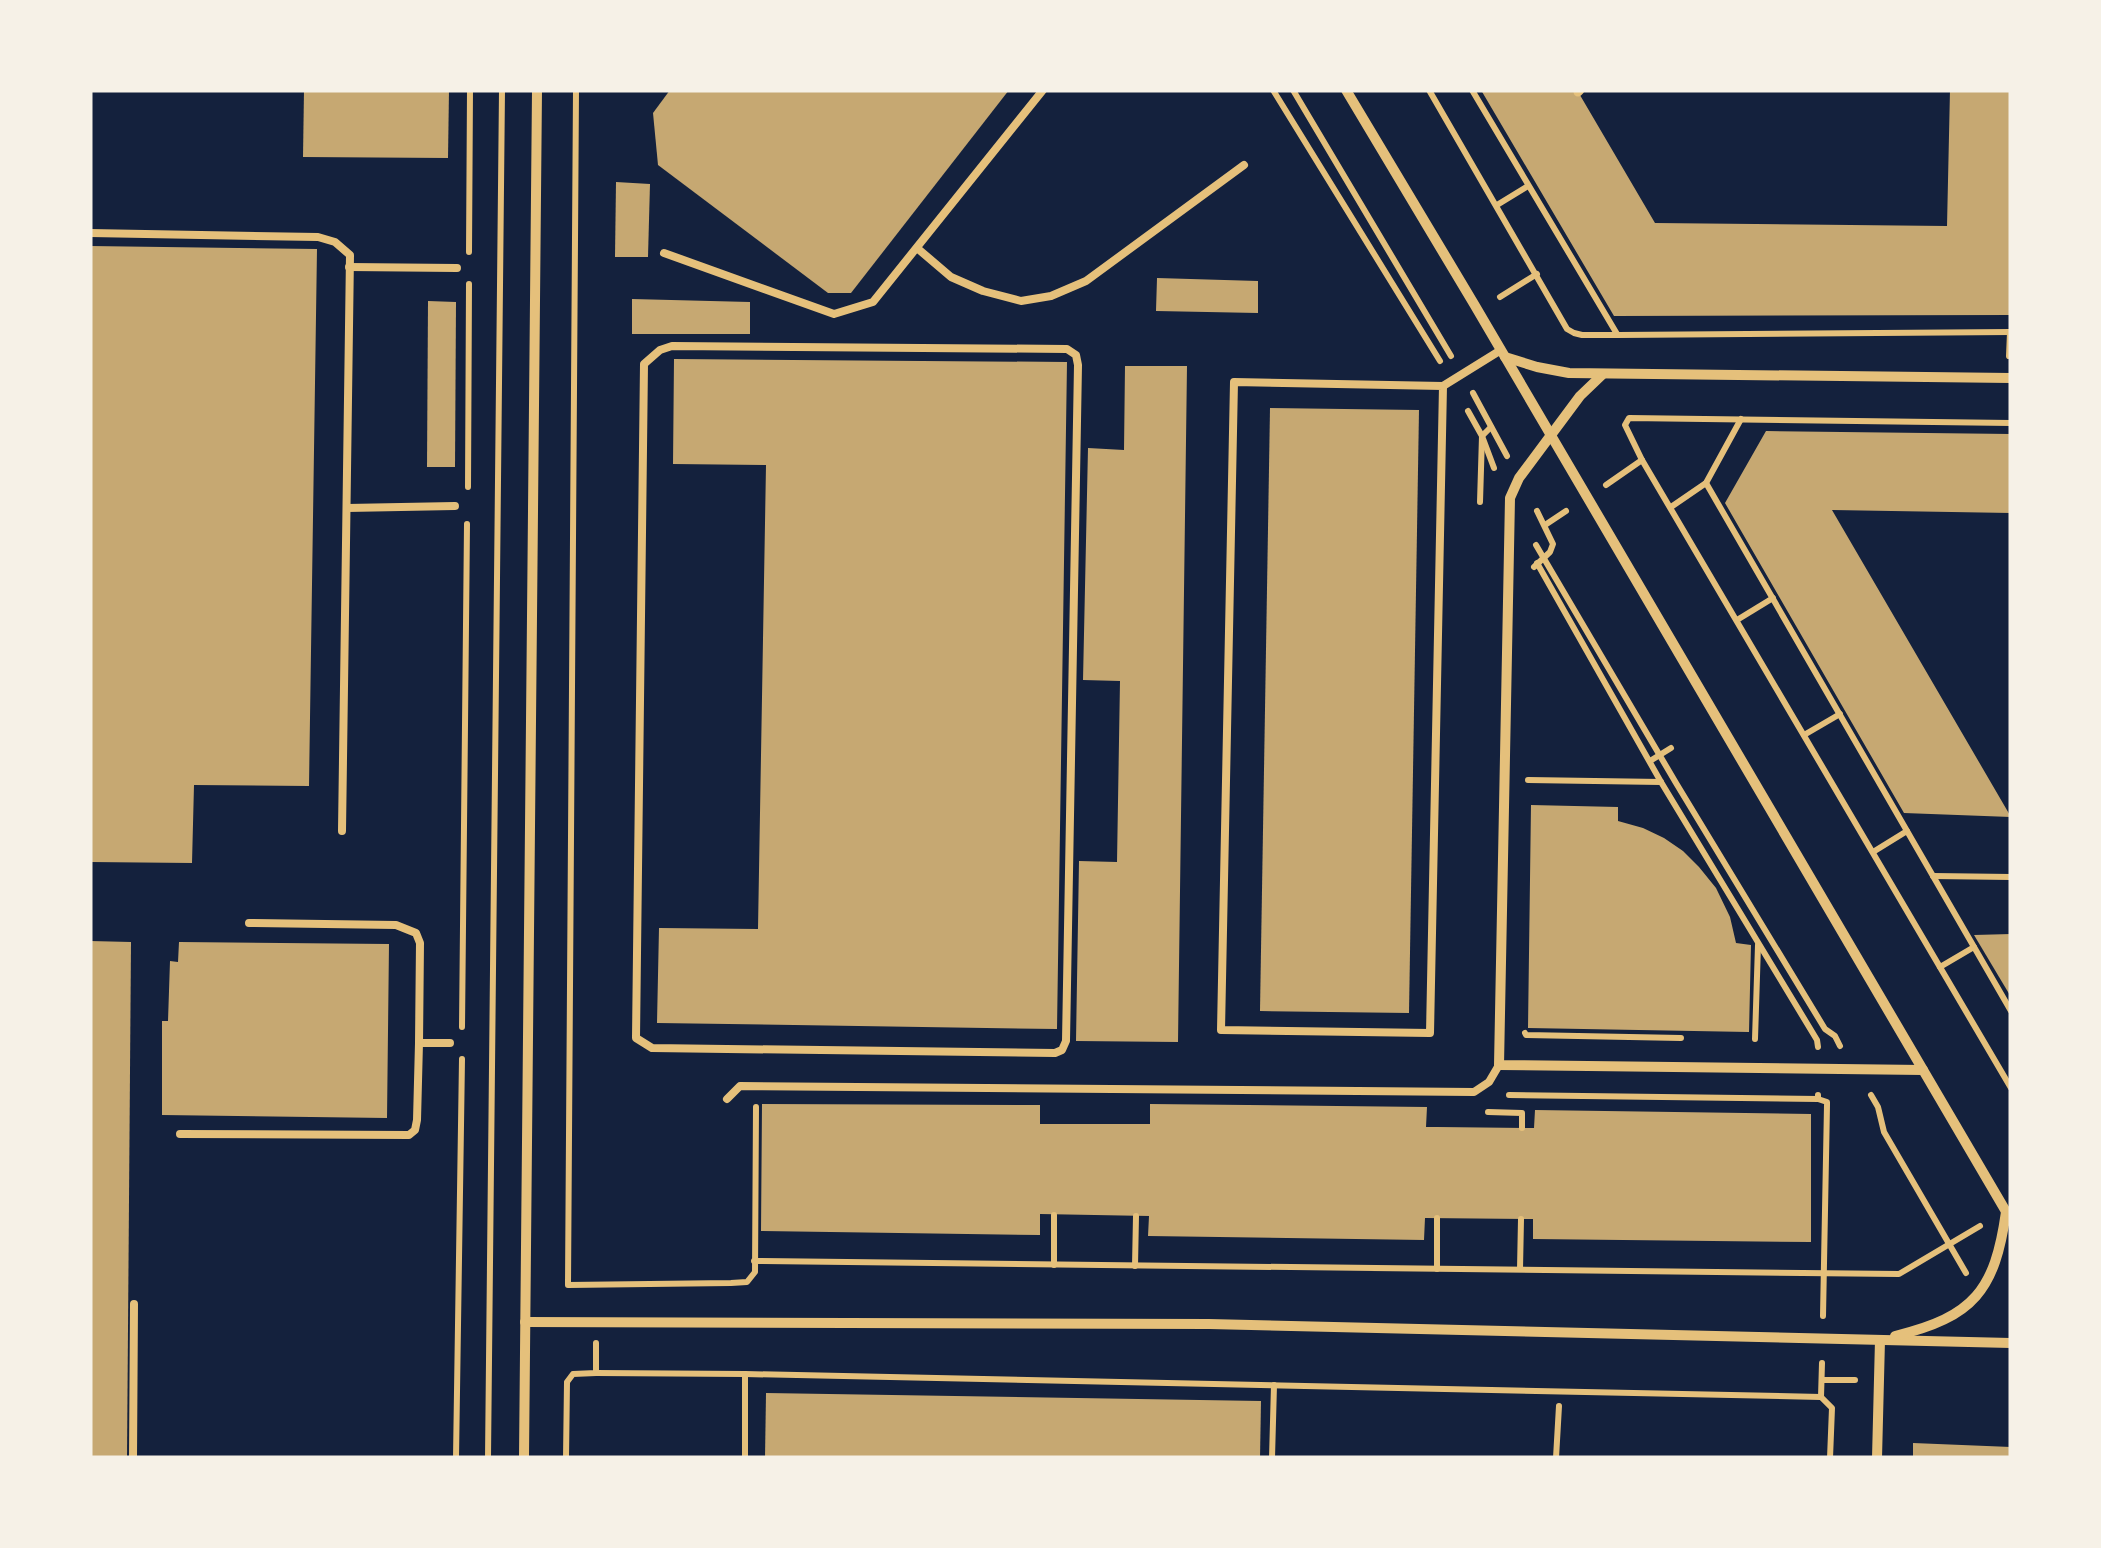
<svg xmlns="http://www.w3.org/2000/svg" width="2101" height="1548" font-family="'Times New Roman',serif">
<rect width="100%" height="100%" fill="#14213d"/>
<g fill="#c6a872">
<path d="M 304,90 L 449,90 L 448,158 L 303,157 Z"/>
<path d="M 670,90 L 1009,90 L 851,293 L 828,293 L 658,165 L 653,113 Z"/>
<path d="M 1481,90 L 1577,90 L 1655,223 L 1947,226 L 1950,90 L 2011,90 L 2011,315 L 1614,316 Z"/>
<path d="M 616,182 L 650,184 L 648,257 L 615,257 Z"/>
<path d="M 90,246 L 317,249 L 309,786 L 194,785 L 192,863 L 90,862 Z"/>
<path d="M 1157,278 L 1258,281 L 1258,313 L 1156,311 Z"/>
<path d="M 632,299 L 750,302 L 750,334 L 632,334 Z"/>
<path d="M 428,301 L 456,302 L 455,467 L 427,467 Z"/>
<path d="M 674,359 L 1067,362 L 1057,1029 L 657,1023 L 659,928 L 758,929 L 766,465 L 673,464 Z"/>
<path d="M 1125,366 L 1187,366 L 1178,1042 L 1076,1041 L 1079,861 L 1117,862 L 1120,681 L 1083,680 L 1088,448 L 1124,450 Z"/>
<path d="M 1270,408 L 1419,410 L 1409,1013 L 1260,1011 Z"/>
<path d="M 1766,431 L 2011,434 L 2011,513 L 1832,510 L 2011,817 L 1904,813 L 1725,503 Z"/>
<path d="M 1531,805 L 1618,807 L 1618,821 L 1643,828 L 1664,838 L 1683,851 L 1699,867 L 1716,888 L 1730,917 L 1736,943 L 1751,945 L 1749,1032 L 1528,1028 Z"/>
<path d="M 2011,934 L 2011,997 L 1974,935 Z"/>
<path d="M 90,941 L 131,942 L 127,1458 L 90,1458 Z"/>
<path d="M 179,942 L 389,944 L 387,1118 L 162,1115 L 162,1021 L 168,1021 L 170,961 L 178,962 Z"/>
<path d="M 762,1104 L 1040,1105 L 1040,1124 L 1150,1124 L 1150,1104 L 1427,1107 L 1426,1127 L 1438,1127 L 1534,1128 L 1535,1110 L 1811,1114 L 1811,1242 L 1533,1239 L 1533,1219 L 1425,1218 L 1424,1240 L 1148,1236 L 1149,1216 L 1040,1214 L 1040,1235 L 761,1231 Z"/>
<path d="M 766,1393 L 1261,1401 L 1260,1458 L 765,1458 Z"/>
<path d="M 1913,1443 L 2011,1447 L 2011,1458 L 1913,1458 Z"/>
</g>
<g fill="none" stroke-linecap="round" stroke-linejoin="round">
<g stroke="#e5c07b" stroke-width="6">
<path d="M 576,90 L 568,1285 L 731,1283 L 747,1282 L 755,1272 L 756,1107"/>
<path d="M 1273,90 L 1440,361"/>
<path d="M 1293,90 L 1451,356"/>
<path d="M 1429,90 L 1567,329 L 1574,333 L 1582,335 L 1618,335 L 2011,332"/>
<path d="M 1472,90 L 1617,334"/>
<path d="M 1497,205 L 1528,186"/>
<path d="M 469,252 L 470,90"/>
<path d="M 1500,297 L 1537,274"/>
<path d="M 2009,356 L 2010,332"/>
<path d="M 1473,393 L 1507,456"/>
<path d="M 1468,411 L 1482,436 L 1494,468"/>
<path d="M 2011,423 L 1629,418 L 1625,425 L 1642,460 L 2011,1088"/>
<path d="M 1706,483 L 2011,1011"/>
<path d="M 1606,485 L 1642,460"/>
<path d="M 468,487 L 469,284"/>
<path d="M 1480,502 L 1482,436 L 1491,427"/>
<path d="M 1671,507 L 1706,483 L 1741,419"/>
<path d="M 1545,525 L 1566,511"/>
<path d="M 1536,545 L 1676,783 L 1825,1029 L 1835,1036 L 1840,1046"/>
<path d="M 1537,563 L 1661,782 L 1817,1040 L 1818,1047"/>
<path d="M 1534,567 L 1550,552 L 1553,544 L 1537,511"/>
<path d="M 1737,620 L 1773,598"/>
<path d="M 1804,735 L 1840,714"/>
<path d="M 1650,761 L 1671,748"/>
<path d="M 1528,780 L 1661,782"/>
<path d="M 1873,852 L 1907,831"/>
<path d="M 1933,876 L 2011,877"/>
<path d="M 1940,967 L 1974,947"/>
<path d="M 462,1027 L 467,524"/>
<path d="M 1525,1033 L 1526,1035 L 1681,1038"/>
<path d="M 1755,1039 L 1758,945"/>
<path d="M 1509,1095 L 1818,1099"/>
<path d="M 1818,1095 L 1818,1099 L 1827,1102 L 1827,1105 L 1823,1316"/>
<path d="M 1871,1095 L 1878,1107 L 1884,1132 L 1966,1273"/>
<path d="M 1488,1112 L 1522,1113 L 1522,1128"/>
<path d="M 754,1261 L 1899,1274 L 1980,1226"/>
<path d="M 1054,1265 L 1054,1215"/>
<path d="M 1135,1266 L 1136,1216"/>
<path d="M 1437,1269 L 1437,1218"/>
<path d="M 1520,1269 L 1521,1219"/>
<path d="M 596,1373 L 745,1374 L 745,1458"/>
<path d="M 745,1374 L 1821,1397 L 1832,1408 L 1830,1458"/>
<path d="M 1822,1380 L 1855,1380"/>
<path d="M 1821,1397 L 1822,1363"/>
<path d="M 456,1458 L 462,1059"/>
<path d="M 488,1458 L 502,90"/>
<path d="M 566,1458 L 567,1382 L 573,1374 L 596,1373 L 596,1343"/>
<path d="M 1272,1458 L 1274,1385"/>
<path d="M 1556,1458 L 1559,1406"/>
</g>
<g stroke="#e5c07b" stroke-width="8">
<path d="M 90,233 L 318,237 L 335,242 L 350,255 L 342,831"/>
<path d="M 917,248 L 951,277 L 983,291 L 1021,301 L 1051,296 L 1086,281 L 1244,165"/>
<path d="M 664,253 L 834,314 L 873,302 L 1043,90"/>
<path d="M 349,267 L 457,268"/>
<path d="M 672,346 L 1067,349 L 1076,355 L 1078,365 L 1066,1041 L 1062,1050 L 1055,1053 L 652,1048 L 636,1038 L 644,364 L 660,350 Z"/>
<path d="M 1234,382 L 1443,386 L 1430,1033 L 1221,1030 Z"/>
<path d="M 1443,386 L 1501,350"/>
<path d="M 347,508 L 455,506"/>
<path d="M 249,923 L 396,925 L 416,933 L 420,943 L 419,1043"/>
<path d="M 727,1099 L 740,1086 L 1474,1092 L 1489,1082 L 1499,1065"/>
<path d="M 180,1134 L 409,1135 L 415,1130 L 417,1120 L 419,1043 L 450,1043"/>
<path d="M 133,1458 L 134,1304"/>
</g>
<path stroke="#e5c07b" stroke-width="9" d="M 1578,92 L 1580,90"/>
<g stroke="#e5c07b" stroke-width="10">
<path d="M 1346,90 L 1474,304 L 2011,1220"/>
<path d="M 1505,357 L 1537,367 L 1569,373 L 2011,378"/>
<path d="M 1603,374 L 1580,396 L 1519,478 L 1510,498 L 1499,1065 L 1923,1070"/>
<path d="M 525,1322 L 1209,1324 L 2011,1343"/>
<path d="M 1895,1336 C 1974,1317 1995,1290 2006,1212"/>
<path d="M 524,1458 L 537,90"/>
<path d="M 1877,1458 L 1880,1340"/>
</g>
</g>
<rect width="2101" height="1548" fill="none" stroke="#f6f1e7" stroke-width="185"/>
</svg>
